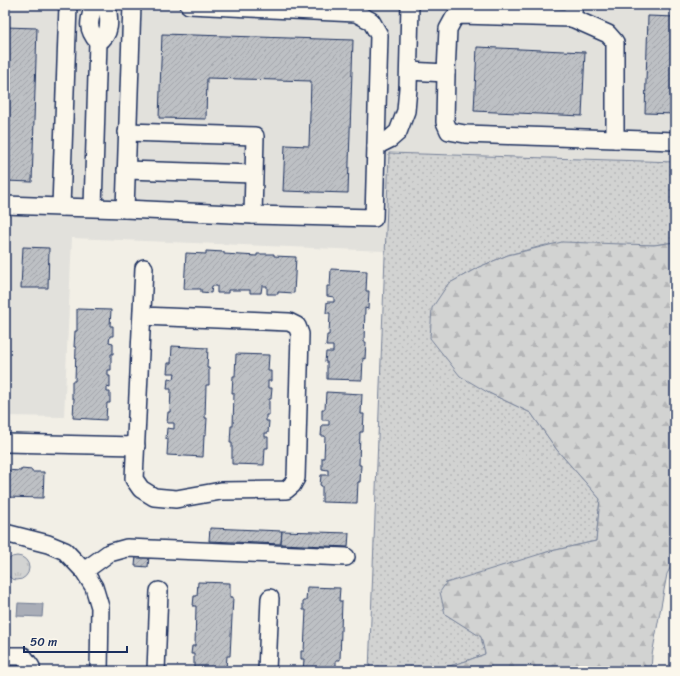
<svg xmlns="http://www.w3.org/2000/svg" width="680" height="676" font-family="Sriracha,sans-serif">
<defs>
<pattern id="grass-dots" width="8" height="8" patternUnits="userSpaceOnUse"><rect width="8" height="8" fill="#d2d3d2"/><path d="M2 2h.1M6 6h.1" fill="none" stroke="#b4b5b7" stroke-width="1.8" stroke-linecap="round"/></pattern>
<pattern id="forest-firs" width="22" height="20" patternUnits="userSpaceOnUse"><rect width="22" height="20" fill="#d2d3d2"/><path d="M5 1l3.5 6h-7zM16 11l3.5 6h-7z" fill="#b4b5b7"/></pattern>
<pattern id="park-tufts" width="24" height="20" patternUnits="userSpaceOnUse"><rect width="24" height="20" fill="#d2d3d2"/><path d="M3 7l-1-3M5 7V3M7 7l1-3M15 17l-1-3M17 17v-4M19 17l1-3" fill="none" stroke="#b4b5b7"/></pattern>
<pattern id="building-hatch" width="6" height="6" patternUnits="userSpaceOnUse"><rect width="6" height="6" fill="#bdc0c4"/><path d="M-1 1l2-2M0 6l6-6M5 7l2-2" fill="none" stroke="#a2a5ab"/></pattern>
</defs>
<rect width="100%" height="100%" fill="#f2efe6"/>
<filter id="ink" filterUnits="userSpaceOnUse"><feTurbulence type="fractalNoise" baseFrequency=".025" numOctaves="2"/><feDisplacementMap in="SourceGraphic" scale="8" xChannelSelector="R" yChannelSelector="G"/><feConvolveMatrix kernelMatrix="1 2 1 2 8 2 1 2 1" color-interpolation-filters="sRGB"/></filter>
<g filter="url(#ink)">
<path fill="#e2e1dc" d="M 5,5 L 675,5 L 675,162 L 389,153 L 385,251 L 72,238 L 64,417 L 5,416 Z"/>
<path fill="url(#grass-dots)" stroke="#768198" d="M 389,153 L 675,162 L 675,242 L 654,245 L 546,245 L 508,255 L 479,267 L 448,284 L 487,392 L 531,413 L 557,450 L 600,499 L 596,541 L 547,552 L 445,614 L 482,637 L 485,654 L 466,661 L 433,671 L 369,671 Z"/>
<path fill="url(#forest-firs)" stroke="#768198" d="M 562,242 L 654,245 L 675,242 L 675,559 L 667,574 L 652,655 L 651,671 L 433,671 L 466,661 L 485,654 L 481,637 L 445,614 L 440,592 L 446,583 L 547,552 L 596,541 L 600,499 L 557,450 L 531,413 L 487,392 L 460,376 L 430,338 L 432,308 L 448,284 L 479,267 L 508,255 Z"/>
<circle fill="url(#park-tufts)" stroke="#768198" cx="17" cy="568" r="12"/>
<path fill="#a9adb7" stroke="#707b93" d="M 18,603 L 43,604 L 42,617 L 17,616 Z"/>
<g fill="url(#building-hatch)" stroke="#1b2f5e">
<path d="M 648,16 L 675,17 L 675,114 L 645,113 Z"/>
<path d="M 5,27 L 37,28 L 32,182 L 5,181 Z"/>
<path d="M 162,34 L 353,40 L 348,193 L 283,191 L 285,145 L 309,146 L 311,81 L 207,78 L 206,119 L 159,118 Z"/>
<path d="M 477,47 L 585,52 L 582,116 L 474,111 Z"/>
<path d="M 23,247 L 49,248 L 48,288 L 21,288 Z"/>
<path d="M 206,251 L 224,252 L 224,254 L 257,256 L 257,254 L 274,254 L 274,256 L 296,257 L 294,293 L 278,292 L 278,294 L 267,294 L 267,286 L 262,286 L 261,293 L 250,293 L 250,290 L 228,290 L 228,293 L 217,293 L 217,286 L 212,286 L 211,293 L 201,292 L 201,289 L 184,289 L 186,253 L 206,254 Z"/>
<path d="M 331,269 L 367,271 L 366,291 L 369,291 L 368,309 L 365,308 L 364,342 L 366,342 L 365,359 L 363,358 L 362,380 L 327,379 L 327,362 L 325,362 L 326,352 L 333,352 L 333,346 L 326,346 L 327,335 L 329,335 L 330,313 L 326,313 L 327,302 L 334,302 L 334,297 L 327,296 L 327,286 L 330,286 Z"/>
<path d="M 77,309 L 111,310 L 110,326 L 113,326 L 113,336 L 110,336 L 109,342 L 113,343 L 113,354 L 111,354 L 111,370 L 108,370 L 108,376 L 110,376 L 110,388 L 107,387 L 107,392 L 110,392 L 110,403 L 107,403 L 106,420 L 73,418 L 74,398 L 72,398 L 72,381 L 75,381 L 76,347 L 74,347 L 75,331 L 77,331 Z"/>
<path d="M 172,346 L 208,348 L 207,368 L 209,368 L 209,385 L 206,385 L 205,418 L 207,418 L 206,435 L 204,435 L 203,457 L 167,455 L 168,439 L 166,439 L 167,428 L 174,429 L 174,423 L 167,423 L 168,412 L 170,412 L 171,389 L 167,389 L 168,378 L 174,379 L 175,373 L 167,373 L 168,363 L 171,363 Z"/>
<path d="M 236,354 L 269,355 L 268,371 L 271,371 L 271,381 L 268,381 L 268,388 L 272,388 L 271,399 L 269,399 L 269,415 L 266,415 L 266,421 L 269,421 L 268,433 L 265,433 L 265,437 L 268,437 L 268,448 L 265,448 L 264,465 L 232,464 L 232,443 L 230,443 L 231,426 L 233,426 L 234,393 L 232,393 L 233,376 L 235,376 Z"/>
<path d="M 326,392 L 362,394 L 361,414 L 364,414 L 363,432 L 360,432 L 359,465 L 361,465 L 360,482 L 358,482 L 357,503 L 322,502 L 322,486 L 320,485 L 321,475 L 328,475 L 328,470 L 322,469 L 322,458 L 324,458 L 325,436 L 321,436 L 322,425 L 329,425 L 329,420 L 322,420 L 322,409 L 325,409 Z"/>
<path d="M 21,469 L 32,470 L 32,472 L 44,472 L 43,498 L 5,497 L 5,470 L 21,471 Z"/>
<path d="M 210,528 L 282,531 L 281,544 L 209,541 Z"/>
<path d="M 282,531 L 349,533 L 348,547 L 281,544 Z"/>
<path d="M 136,556 L 149,556 L 148,567 L 135,566 Z"/>
<path d="M 198,582 L 230,583 L 230,597 L 233,597 L 230,656 L 227,656 L 226,669 L 194,668 L 194,654 L 191,654 L 192,646 L 195,646 L 196,606 L 193,606 L 194,596 L 197,596 Z"/>
<path d="M 307,587 L 340,588 L 339,601 L 342,601 L 340,660 L 336,660 L 336,671 L 303,671 L 304,659 L 301,659 L 301,651 L 304,651 L 306,610 L 303,610 L 303,601 L 306,601 Z"/>
<path d="M 5,589 L 8,589 L 7,629 L 5,629 Z"/>
</g>
<g fill="none" stroke-linecap="round" stroke-linejoin="round">
<defs>
<g id="minor">
<path d="M 132,5 L 125,209 L 253,215 L 374,218 L 379,35 L 371,21 L 356,13 L 189,5"/>
<path d="M 98,42 C 112,34 109,19 107,5"/>
<path d="M 409,71 L 446,73 L 448,29 L 454,18 L 460,15 L 572,18 L 574,5"/>
<path d="M 446,73 L 445,122 L 449,131 L 465,134 L 615,139 L 615,42 L 608,34 L 572,18"/>
<path d="M 127,132 L 255,136 L 253,215"/>
<path d="M 615,139 L 675,141"/>
<path d="M 376,146 L 390,139 L 398,132 L 406,111 L 408,88 L 410,5"/>
<path d="M 126,170 L 254,174"/>
<path d="M 5,205 L 61,207 L 68,5"/>
<path d="M 61,207 L 125,209"/>
<path d="M 93,207 L 98,42 C 86,28 89,21 94,5"/>
<path d="M 142,316 L 289,322 L 297,326 L 300,334 L 296,478 L 292,485 L 286,490 L 221,491 L 176,499 L 154,497 L 141,489 L 134,479 L 144,268"/>
<path d="M 5,443 L 136,446"/>
<path d="M 5,533 L 48,544 L 65,551 L 84,571 L 94,587 L 100,607 L 99,671"/>
<path d="M 84,571 L 109,553 L 127,548 L 346,557"/>
<path d="M 5,656 L 23,656 L 31,667 L 31,671"/>
<path d="M 156,671 L 159,591"/>
<path d="M 267,671 L 270,598"/>
</g>
</defs>
<use href="#minor" stroke="#1b2f5e" stroke-width="20"/>
<use href="#minor" stroke="#fbf7ec" stroke-width="17"/>
</g>
</g>
<rect width="680" height="676" fill="none" stroke="#fbf7ec" stroke-width="20"/>
<rect x="10" y="10" width="660" height="656" fill="none" stroke="#1b2f5e" stroke-width="1.5" filter="url(#ink)"/>
<path d="M24 646v6h103v-6" fill="none" stroke="#1b2f5e" stroke-width="2"/>
<text x="30" y="646" font-size="12" fill="#1b2f5e" stroke="#fbf7ec" stroke-width="3" paint-order="stroke">50 m</text>
</svg>
